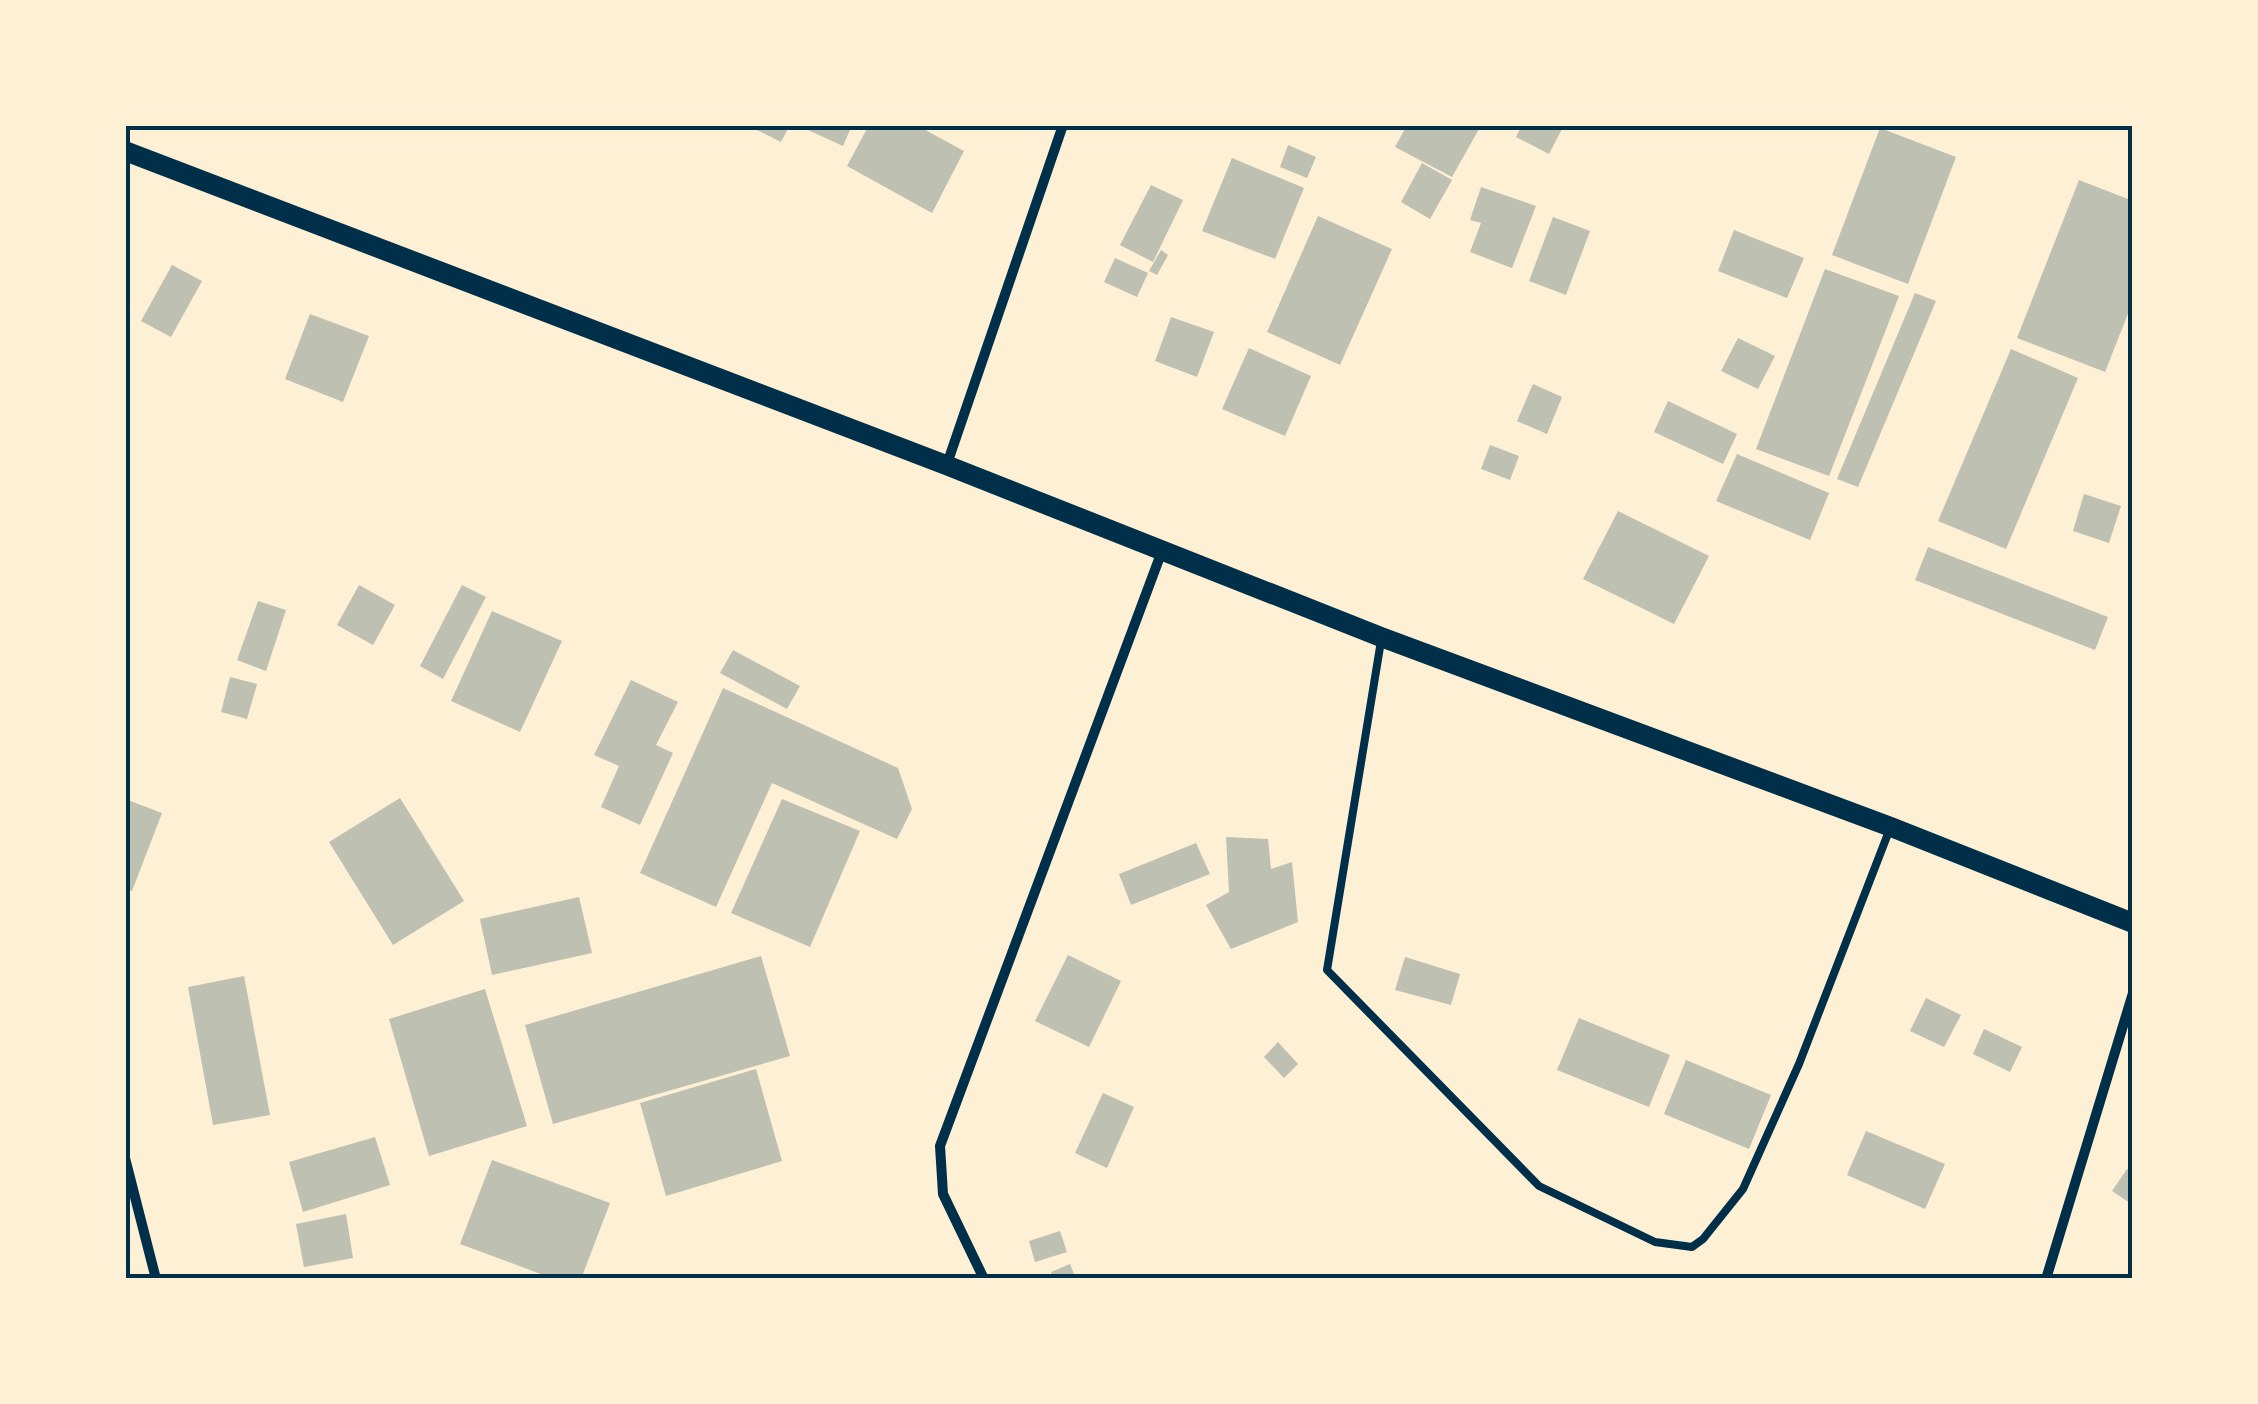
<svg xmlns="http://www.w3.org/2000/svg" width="2258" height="1404" font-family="Jost,sans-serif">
<rect width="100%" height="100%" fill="#fdf0d5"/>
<g fill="#bec0b2">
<path d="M 747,125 L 790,125 L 781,142 Z"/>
<path d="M 797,125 L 852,125 L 843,146 Z"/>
<path d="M 869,125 L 916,125 L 964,151 L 932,213 L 847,166 Z"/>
<path d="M 1407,125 L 1471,125 L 1479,129 L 1452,177 L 1395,147 Z"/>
<path d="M 1522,125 L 1564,125 L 1549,154 L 1516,137 Z"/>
<path d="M 1880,128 L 1956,157 L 1908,284 L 1832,255 Z"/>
<path d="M 1288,145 L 1316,157 L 1307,178 L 1280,167 Z"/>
<path d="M 1232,158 L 1304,188 L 1275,259 L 1202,231 Z"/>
<path d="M 1422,163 L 1452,180 L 1430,219 L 1401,202 Z"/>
<path d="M 2079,180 L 2133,201 L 2133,301 L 2105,372 L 2017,338 Z"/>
<path d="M 1151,185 L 1183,200 L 1153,262 L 1120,245 Z"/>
<path d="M 1481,187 L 1536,206 L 1512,268 L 1470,252 L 1481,223 L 1470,220 Z"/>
<path d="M 1318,216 L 1392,249 L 1340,365 L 1267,332 Z"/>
<path d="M 1553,217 L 1590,231 L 1566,295 L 1529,281 Z"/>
<path d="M 1734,230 L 1804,258 L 1787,298 L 1718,271 Z"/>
<path d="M 1161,250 L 1168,255 L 1157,275 L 1149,271 Z"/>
<path d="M 1115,258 L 1148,273 L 1137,297 L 1104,282 Z"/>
<path d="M 172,265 L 202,281 L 171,337 L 141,321 Z"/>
<path d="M 1825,269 L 1899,296 L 1829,476 L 1756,449 Z"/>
<path d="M 1915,293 L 1936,301 L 1858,487 L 1837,479 Z"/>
<path d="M 310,314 L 369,336 L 343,402 L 285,379 Z"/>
<path d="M 1171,317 L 1214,332 L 1197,377 L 1155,361 Z"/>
<path d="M 1738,338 L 1775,356 L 1758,389 L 1721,371 Z"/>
<path d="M 1249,348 L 1311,376 L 1285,436 L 1222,409 Z"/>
<path d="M 2011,349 L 2078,378 L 2006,549 L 1938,521 Z"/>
<path d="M 1533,384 L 1562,397 L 1547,434 L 1517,421 Z"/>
<path d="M 1668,401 L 1737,434 L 1723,464 L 1654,432 Z"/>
<path d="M 1490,445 L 1519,456 L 1510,480 L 1481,469 Z"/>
<path d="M 1737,454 L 1829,493 L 1810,540 L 1716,501 Z"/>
<path d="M 2084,494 L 2121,506 L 2109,543 L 2073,531 Z"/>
<path d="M 1618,511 L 1709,556 L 1674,624 L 1583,579 Z"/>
<path d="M 1928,547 L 2108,617 L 2095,650 L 1915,580 Z"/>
<path d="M 359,585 L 395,605 L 373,645 L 337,625 Z"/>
<path d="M 462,585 L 486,597 L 443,679 L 420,666 Z"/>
<path d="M 258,601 L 286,610 L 266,671 L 237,660 Z"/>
<path d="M 492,611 L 562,641 L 520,732 L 451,701 Z"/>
<path d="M 733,650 L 800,686 L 787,709 L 720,673 Z"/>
<path d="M 230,677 L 257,684 L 247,719 L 221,712 Z"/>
<path d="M 631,680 L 678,702 L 656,745 L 673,753 L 640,825 L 601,807 L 619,766 L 594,755 Z"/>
<path d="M 723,688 L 898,768 L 912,809 L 897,839 L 772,783 L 716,907 L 640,873 Z"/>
<path d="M 400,798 L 464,901 L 393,945 L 329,842 Z"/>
<path d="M 125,799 L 162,813 L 132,891 L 125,888 Z"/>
<path d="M 782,799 L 860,831 L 810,947 L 731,913 Z"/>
<path d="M 1226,837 L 1268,839 L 1271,869 L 1292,862 L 1298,922 L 1231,949 L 1206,905 L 1229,892 Z"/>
<path d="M 1196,843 L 1210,874 L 1131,905 L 1119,874 Z"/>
<path d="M 579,897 L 592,953 L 492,975 L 480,919 Z"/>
<path d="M 1068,955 L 1121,981 L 1089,1047 L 1035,1021 Z"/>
<path d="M 761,956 L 790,1056 L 553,1124 L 525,1025 Z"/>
<path d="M 1405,957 L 1460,974 L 1451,1005 L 1395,990 Z"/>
<path d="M 244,976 L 270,1115 L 213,1125 L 188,987 Z"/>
<path d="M 485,989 L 527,1126 L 429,1156 L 389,1019 Z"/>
<path d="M 1926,998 L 1961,1015 L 1944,1047 L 1910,1031 Z"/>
<path d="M 1579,1018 L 1670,1055 L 1649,1107 L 1557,1070 Z"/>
<path d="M 1984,1029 L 2022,1047 L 2010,1072 L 1973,1054 Z"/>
<path d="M 1278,1042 L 1298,1064 L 1284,1078 L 1264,1057 Z"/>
<path d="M 1686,1060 L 1771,1095 L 1749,1149 L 1664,1114 Z"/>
<path d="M 756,1069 L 782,1161 L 666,1196 L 640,1103 Z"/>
<path d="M 1103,1093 L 1134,1107 L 1107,1168 L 1075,1153 Z"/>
<path d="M 1866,1131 L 1945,1164 L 1925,1209 L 1847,1175 Z"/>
<path d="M 375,1137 L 390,1185 L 303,1212 L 289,1162 Z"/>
<path d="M 492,1160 L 610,1203 L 581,1279 L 554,1279 L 460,1244 Z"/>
<path d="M 2127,1169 L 2133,1173 L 2133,1205 L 2112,1191 Z"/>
<path d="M 346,1214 L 353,1258 L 304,1267 L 296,1224 Z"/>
<path d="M 1060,1231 L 1067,1252 L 1035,1262 L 1029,1241 Z"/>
<path d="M 1070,1264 L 1076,1279 L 1053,1279 L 1051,1272 Z"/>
</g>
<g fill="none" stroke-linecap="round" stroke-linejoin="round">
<path stroke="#003049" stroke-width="8" d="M 1381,641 L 1327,970 L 1539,1186 L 1655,1242 L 1692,1247 L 1703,1239 L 1743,1189 L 1799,1064 L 1889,831"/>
<g stroke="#003049" stroke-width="10">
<path d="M 947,464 L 1063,125"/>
<path d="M 125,1158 L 156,1279"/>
<path d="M 984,1279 L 943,1194 L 940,1146 L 1162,551"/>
<path d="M 2046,1279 L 2133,993"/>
</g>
<path stroke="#003049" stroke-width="20" d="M 125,151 L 946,465 L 1381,637 L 1891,827 L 2133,923"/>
</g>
<rect width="2258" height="1404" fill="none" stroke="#fdf0d5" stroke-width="255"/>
<rect x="128" y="128" width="2002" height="1148" fill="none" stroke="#003049" stroke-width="4"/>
</svg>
